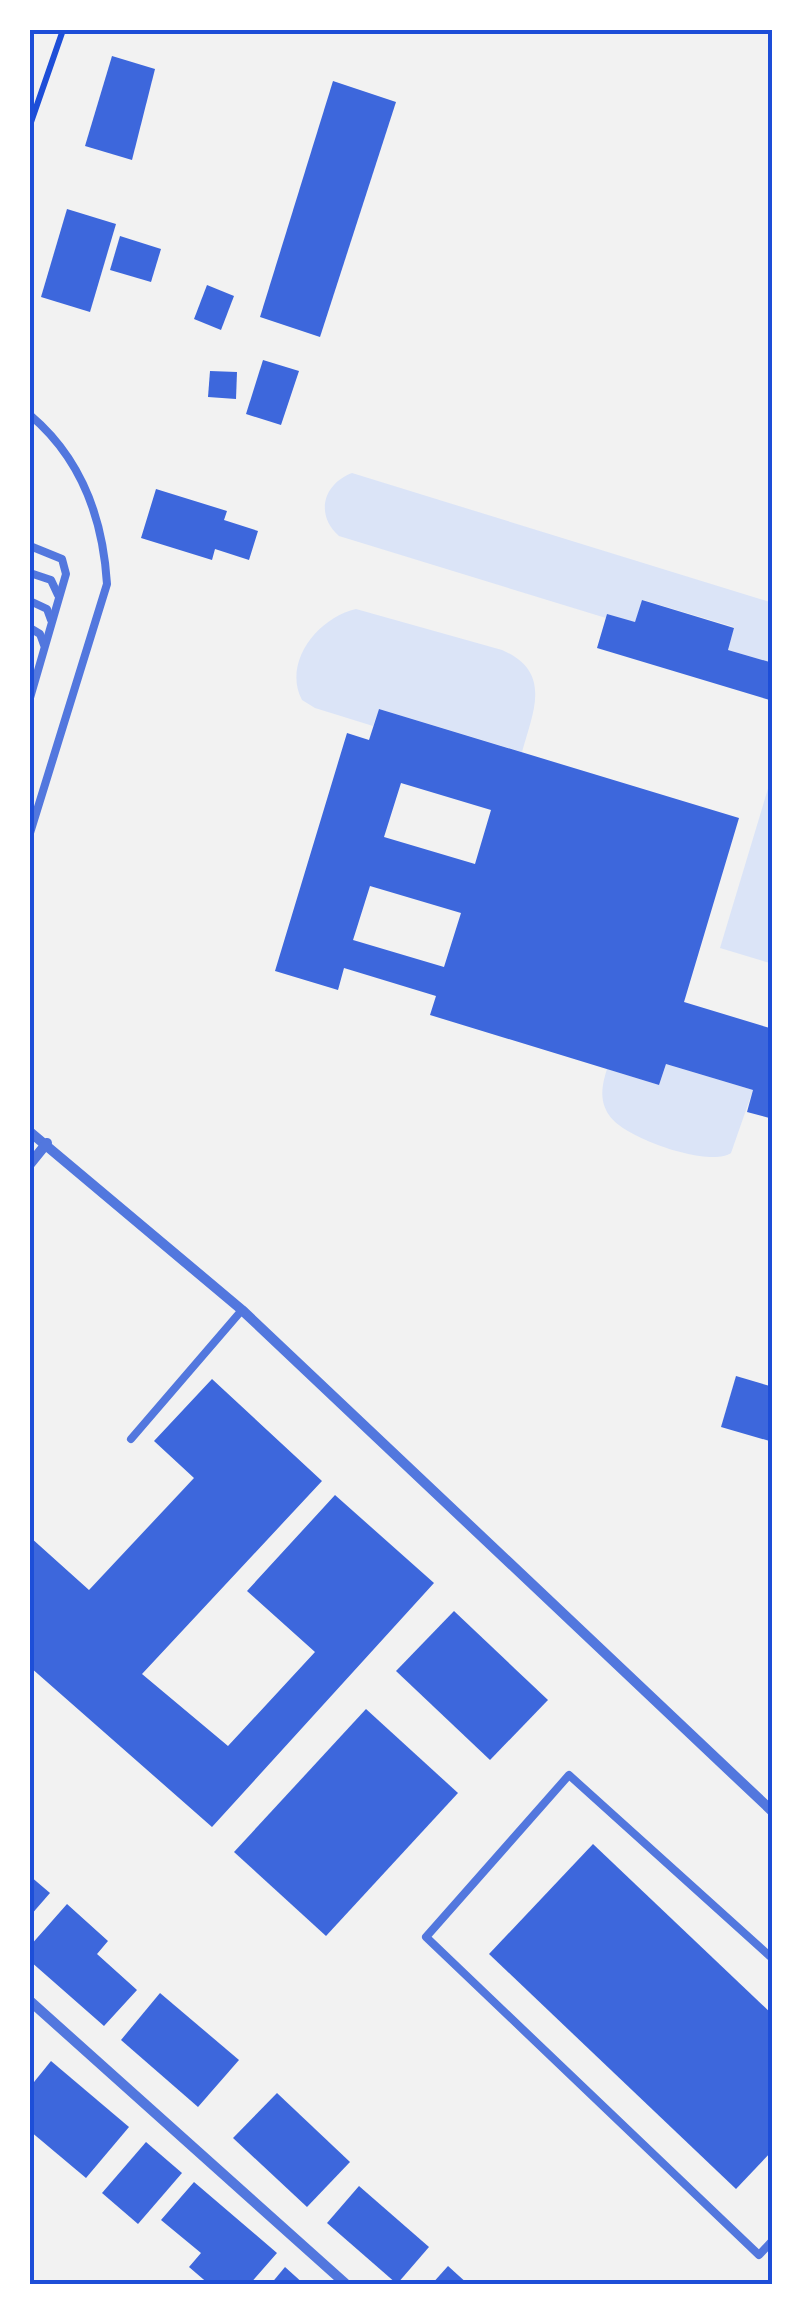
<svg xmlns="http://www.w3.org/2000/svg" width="803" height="2315" font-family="'PT Serif',serif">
<rect width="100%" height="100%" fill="#f2f2f2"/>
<g fill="#dbe4f7">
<path d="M 352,473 L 773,603 L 773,663 L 728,650 L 734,627 L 643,600 L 635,622 L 606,618 L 339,536 C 315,515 323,484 352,473 Z"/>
<path d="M 356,609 L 502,650 C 553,672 533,712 522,752 L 379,709 L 373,726 L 315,708 L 302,700 C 282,662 319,617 356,609 Z"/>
<path d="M 773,772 L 773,964 L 720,948 Z"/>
<path d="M 666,1064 L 753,1090 L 731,1153 C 710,1168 623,1138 609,1115 C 599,1100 602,1085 607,1069 L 659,1085 Z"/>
</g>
<g fill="#3d67dc" fill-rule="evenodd">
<path d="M 112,56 L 155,69 L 132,160 L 85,146 Z"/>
<path d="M 333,81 L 396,102 L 320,337 L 260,317 Z"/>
<path d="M 67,209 L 116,224 L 90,312 L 41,297 Z"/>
<path d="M 120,236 L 161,249 L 151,282 L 110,270 Z"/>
<path d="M 207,285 L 234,296 L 221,330 L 194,319 Z"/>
<path d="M 263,360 L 299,371 L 281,425 L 246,414 Z"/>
<path d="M 210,371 L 237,372 L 236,399 L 208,397 Z"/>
<path d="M 156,489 L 227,511 L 224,520 L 258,531 L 249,560 L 215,549 L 212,560 L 141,538 Z"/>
<path d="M 642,600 L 734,628 L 728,650 L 773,663 L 773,701 L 597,648 L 607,614 L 635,622 Z"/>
<path d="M 379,709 L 739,818 L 684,1002 L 773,1029 L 773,1119 L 747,1112 L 753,1090 L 666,1064 L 659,1085 L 430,1015 L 436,996 L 344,968 L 338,990 L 275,971 L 347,733 L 369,740 ZM 401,783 L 491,810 L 475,864 L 384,837 ZM 370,886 L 461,913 L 444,967 L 353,940 Z"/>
<path d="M 736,1376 L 773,1387 L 773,1442 L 721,1427 Z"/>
<path d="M 212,1379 L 322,1481 L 142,1674 L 228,1746 L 315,1652 L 247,1591 L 335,1495 L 434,1583 L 212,1827 L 30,1667 L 30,1537 L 89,1590 L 194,1478 L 154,1441 Z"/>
<path d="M 454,1611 L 548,1700 L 490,1760 L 396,1671 Z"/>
<path d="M 366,1709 L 458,1793 L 326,1936 L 234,1852 Z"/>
<path d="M 593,1844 L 773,2015 L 773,2150 L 736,2189 L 489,1954 Z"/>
<path d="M 30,1876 L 50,1893 L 30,1916 Z"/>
<path d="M 67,1904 L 108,1941 L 97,1954 L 137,1990 L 104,2026 L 30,1961 L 30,1946 Z"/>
<path d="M 160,1993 L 239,2060 L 198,2107 L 121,2040 Z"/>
<path d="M 51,2061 L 129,2127 L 86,2178 L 30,2131 L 30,2087 Z"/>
<path d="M 277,2093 L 350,2162 L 307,2207 L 233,2138 Z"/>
<path d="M 146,2142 L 182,2173 L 138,2224 L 102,2193 Z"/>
<path d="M 194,2182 L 277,2253 L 249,2285 L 210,2285 L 189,2267 L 201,2253 L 161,2220 Z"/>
<path d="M 359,2186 L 429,2247 L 397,2284 L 327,2223 Z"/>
<path d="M 448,2266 L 469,2285 L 431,2285 Z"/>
<path d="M 285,2267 L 305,2285 L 270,2285 Z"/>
</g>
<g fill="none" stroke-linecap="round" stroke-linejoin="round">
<path stroke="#1d4ed8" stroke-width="6" d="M 30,125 L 63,30"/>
<g stroke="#5277de" stroke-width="8">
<path d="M 30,415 C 81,458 103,519 107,584 L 30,833"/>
<path d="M 30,546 L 62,559 L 66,574 L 30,698"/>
<path d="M 30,573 L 51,580 L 58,595"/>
<path d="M 30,601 L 47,609 L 51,620"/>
<path d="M 30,628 L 40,634 L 44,645"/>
<path d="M 131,1439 L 242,1310"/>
<path d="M 773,1959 L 569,1775 L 426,1937 L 759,2255 L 773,2240"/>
</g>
<g stroke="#5277de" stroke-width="10">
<path d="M 30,1132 L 242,1310 L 773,1812"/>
<path d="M 30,1164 L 47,1143"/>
<path d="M 30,2001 L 347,2285"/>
</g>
</g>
<rect width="803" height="2315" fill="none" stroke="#ffffff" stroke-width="65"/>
<rect x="32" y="32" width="738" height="2250" fill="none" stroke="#1d4ed8" stroke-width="4"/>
</svg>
